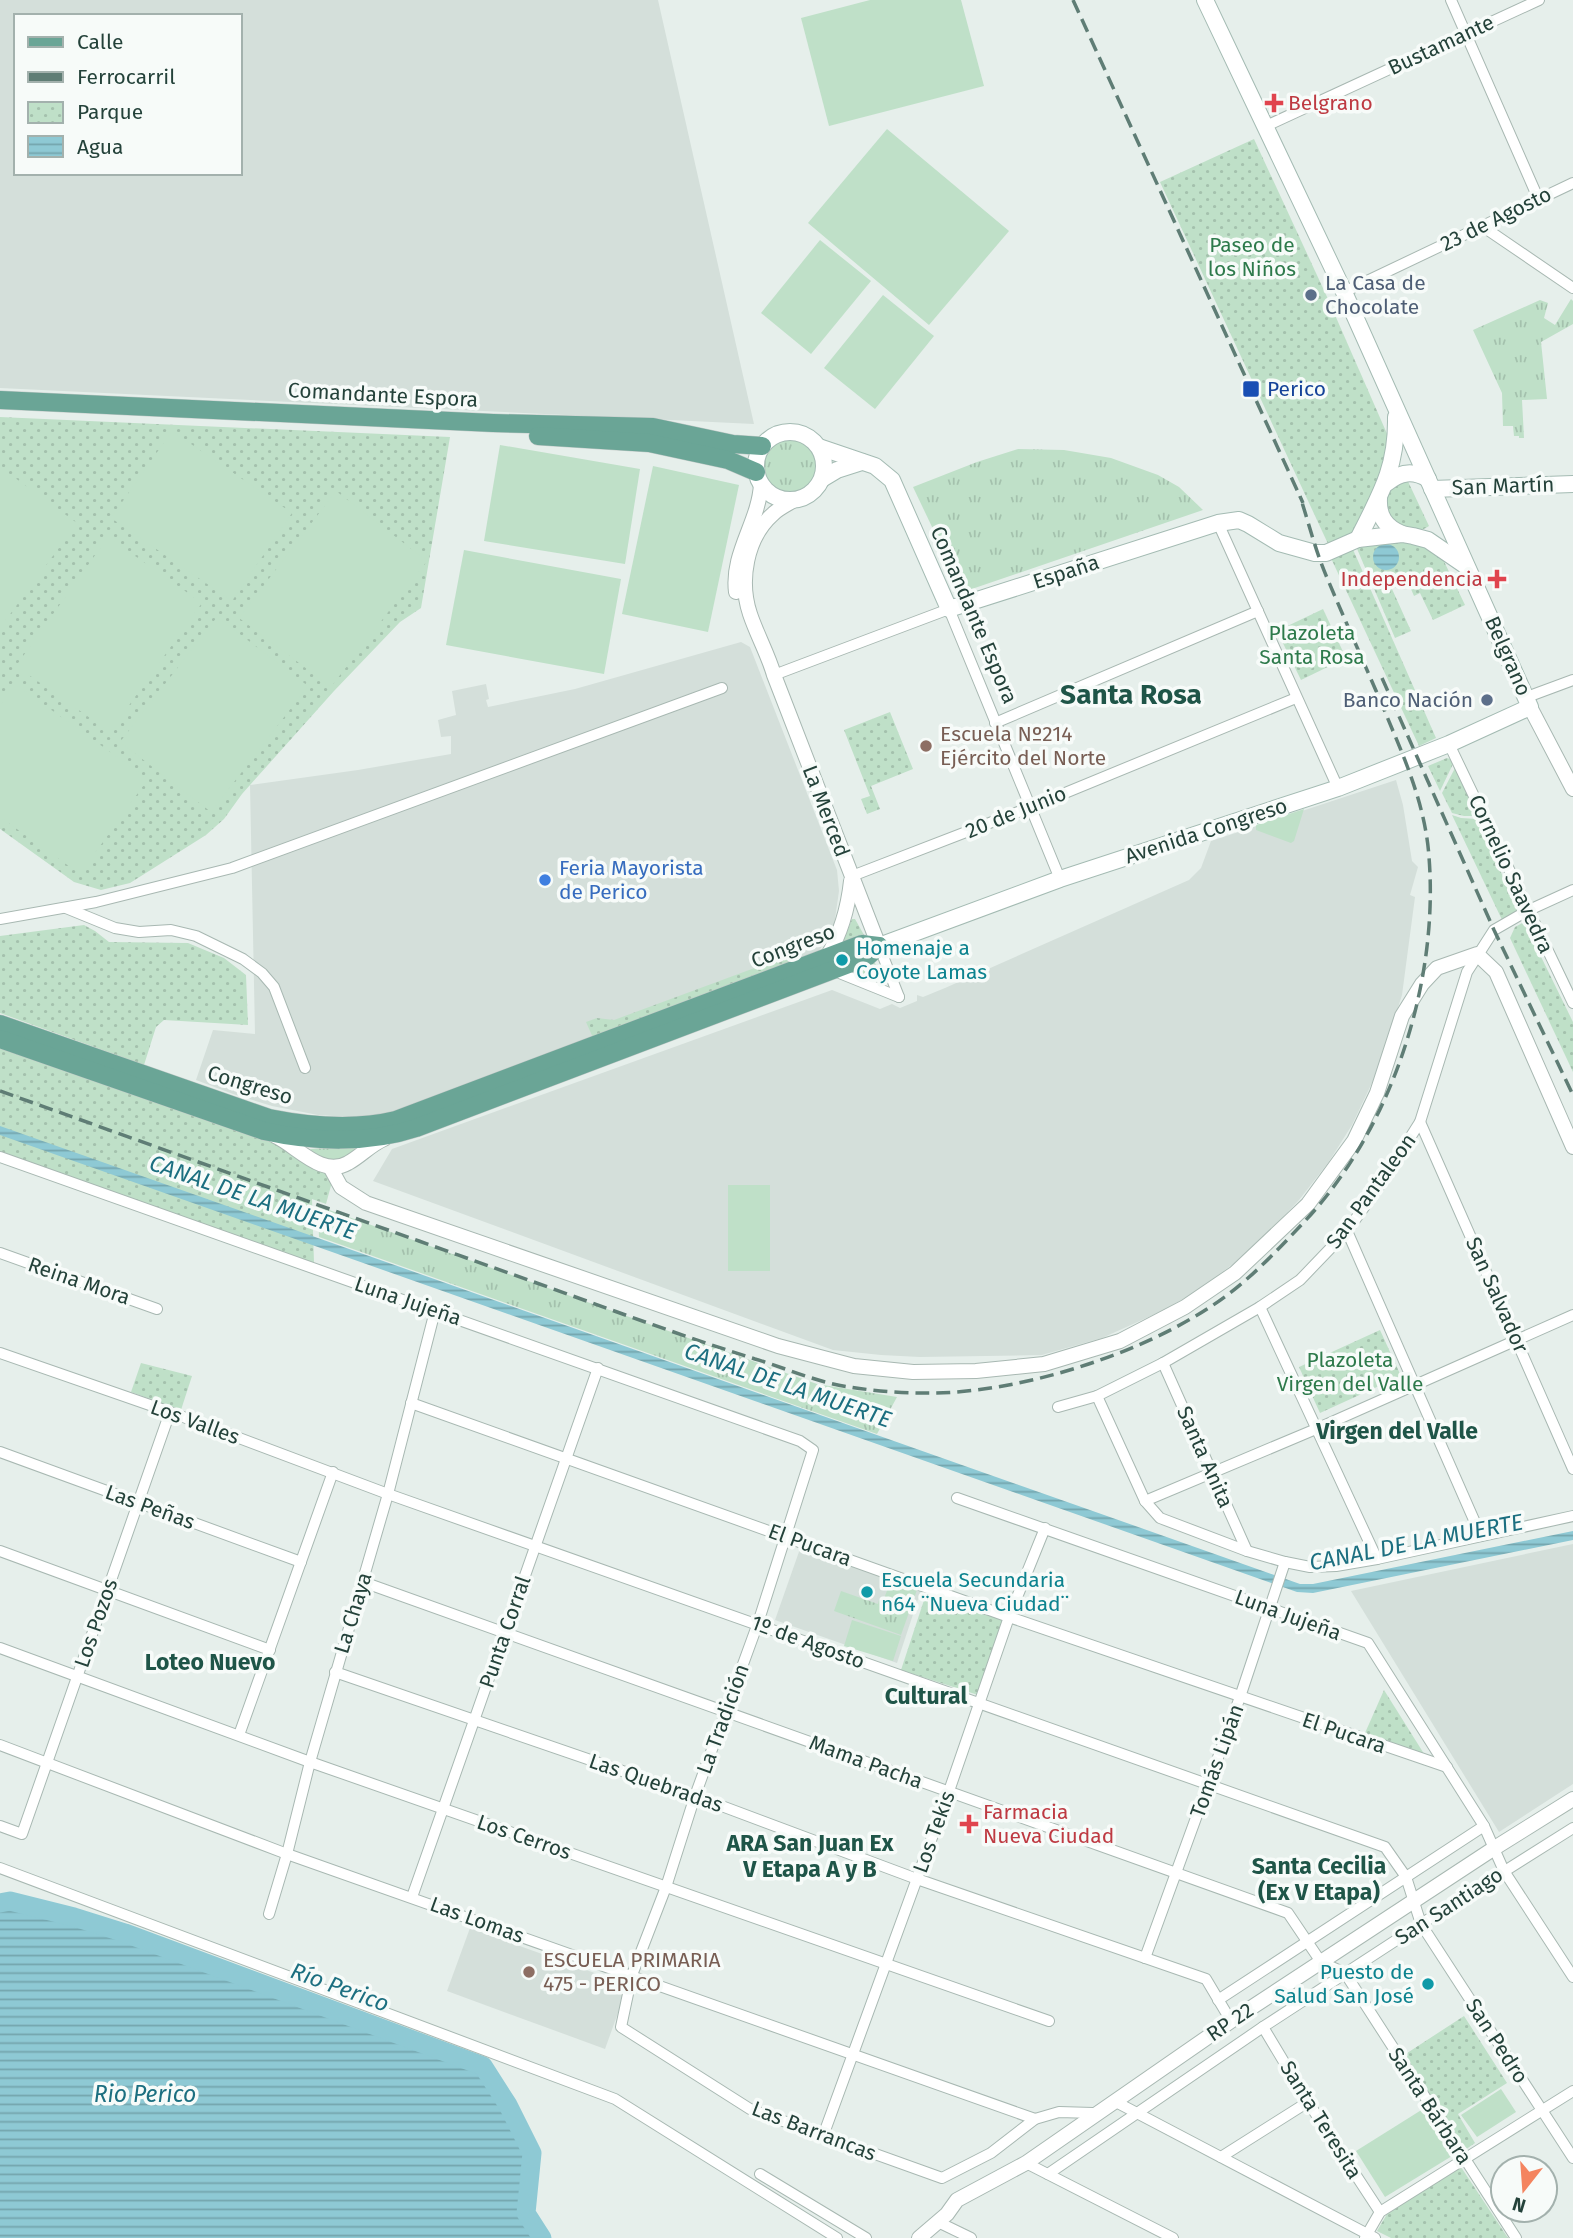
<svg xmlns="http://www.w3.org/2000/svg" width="1573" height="2238" font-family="'Fira Sans',sans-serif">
<defs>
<pattern id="grass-tufts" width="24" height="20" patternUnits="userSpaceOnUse" patternTransform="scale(1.75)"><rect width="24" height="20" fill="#bfe0c8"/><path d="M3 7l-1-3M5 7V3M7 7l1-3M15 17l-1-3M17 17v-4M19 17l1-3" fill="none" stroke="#a4c1ad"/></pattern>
<pattern id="park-dots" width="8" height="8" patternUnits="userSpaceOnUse" patternTransform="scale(1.75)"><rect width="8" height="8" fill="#bfe0c8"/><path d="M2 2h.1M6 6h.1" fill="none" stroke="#a4c1ad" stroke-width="1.8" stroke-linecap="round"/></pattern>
<pattern id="water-rules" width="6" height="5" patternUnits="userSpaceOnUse" patternTransform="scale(1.75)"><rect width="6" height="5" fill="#8ec9d4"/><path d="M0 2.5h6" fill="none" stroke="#74a5ad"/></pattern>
</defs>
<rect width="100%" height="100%" fill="#e6efeb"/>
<g fill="#d4dfda" fill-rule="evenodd">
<path d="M 0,0 L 658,0 L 754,424 L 0,388 ZM 16,16 L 240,16 L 240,173 L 16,173 Z"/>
<path d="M 741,642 L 750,647 L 837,870 L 839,891 L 834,926 L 827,940 L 817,953 L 386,1115 L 364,1118 L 318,1115 L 272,1106 L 233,1094 L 196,1080 L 213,1030 L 255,1034 L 250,785 L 358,770 L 451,754 L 451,736 L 441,737 L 438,720 L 456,715 L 452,691 L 486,684 L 489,699 L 486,700 L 488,707 L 575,689 Z"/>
<path d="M 1396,780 L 1403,805 L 1412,861 L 1418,867 L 1410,895 L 1415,897 L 1402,995 L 1378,1070 L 1352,1125 L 1328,1163 L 1299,1200 L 1260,1241 L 1236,1262 L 1190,1295 L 1162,1311 L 1102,1338 L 1042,1355 L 920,1357 L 881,1355 L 833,1350 L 373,1181 L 392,1149 L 832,990 L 880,1009 L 892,1004 L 900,1008 L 917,1001 L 917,995 L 923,997 L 945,988 L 1189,880 L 1201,868 L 1211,841 Z"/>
<path d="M 1573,1544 L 1573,1784 L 1499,1832 L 1351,1591 Z"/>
<path d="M 801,1546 L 922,1587 L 897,1663 L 775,1620 Z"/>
<path d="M 470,1928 L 628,1985 L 605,2049 L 447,1991 Z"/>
</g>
<g fill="url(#grass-tufts)">
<path d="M 1571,299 L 1573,301 L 1573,324 L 1541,342 L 1547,399 L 1522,400 L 1524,438 L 1519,438 L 1519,436 L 1514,436 L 1513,426 L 1503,426 L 1502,393 L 1473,330 L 1540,300 L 1548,303 L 1544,318 L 1555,325 Z"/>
<circle cx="791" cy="466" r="29"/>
<path d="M 1018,449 L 1064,450 L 1111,458 L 1158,475 L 1179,487 L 1203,510 L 963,592 L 913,487 L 977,462 Z"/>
<path d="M 357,1146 C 345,1164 324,1165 310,1149 Z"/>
<path d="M 318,1206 L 817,1384 L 897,1397 L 877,1434 L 319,1237 Z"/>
<path d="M 892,1578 L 918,1587 L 901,1635 L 834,1611 L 841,1591 L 878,1604 L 879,1600 L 883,1601 Z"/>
</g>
<g fill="url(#park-dots)">
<path d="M 1254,139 L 1328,299 L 1388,436 L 1388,451 L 1380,479 L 1359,528 L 1329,546 L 1160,182 Z"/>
<path d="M 0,417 L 450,437 L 421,608 L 400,622 L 334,691 L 242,794 L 224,819 L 206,835 L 130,883 L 101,890 L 74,882 L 0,829 Z"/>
<path d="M 1405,475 L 1429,526 C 1410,538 1403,529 1386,520 L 1384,492 Z"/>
<path d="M 1401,538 L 1440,553 L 1465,605 L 1433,620 L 1420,593 L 1414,596 L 1408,582 L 1392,589 L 1411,631 L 1395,638 L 1355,544 Z"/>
<path d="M 1351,545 L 1436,738 L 1419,746 L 1329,554 Z"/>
<path d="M 1323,609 L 1346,658 L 1301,680 L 1277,631 Z"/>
<path d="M 890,712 L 913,769 L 871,786 L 880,809 L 867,814 L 861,799 L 870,796 L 844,730 Z"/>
<path d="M 1447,758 L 1450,759 L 1453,764 L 1440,791 L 1428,766 Z"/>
<path d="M 1455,768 L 1477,816 L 1464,816 L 1452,813 L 1442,793 Z"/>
<path d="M 1452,815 L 1461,818 L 1477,819 L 1518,910 L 1511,924 L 1504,924 Z"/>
<path d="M 852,919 L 855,919 L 864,935 L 862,939 L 841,947 Z"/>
<path d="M 1524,922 L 1573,1022 L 1573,1072 L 1510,938 L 1515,927 Z"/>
<path d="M 84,925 L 95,931 L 109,942 L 188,943 L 224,958 L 246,975 L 248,1025 L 164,1020 L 156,1027 L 144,1065 L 0,1013 L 0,936 Z"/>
<path d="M 787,956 L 789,963 L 594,1040 L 586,1022 L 597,1018 L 614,1020 Z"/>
<path d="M 872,961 L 875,963 L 881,979 L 880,982 L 851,971 Z"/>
<path d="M 0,1042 L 266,1134 L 335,1171 L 326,1204 L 312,1199 L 314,1263 L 0,1152 Z"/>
<path d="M 1380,1330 L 1401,1376 L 1320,1413 L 1299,1367 Z"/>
<path d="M 141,1363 L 192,1376 L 181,1410 L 131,1392 Z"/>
<path d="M 928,1588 L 1005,1614 L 978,1695 L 901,1670 Z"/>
<path d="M 1384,1690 L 1426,1757 L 1365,1733 Z"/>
<path d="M 1464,2016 L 1507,2083 L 1458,2114 L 1475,2143 L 1462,2152 L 1401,2057 Z"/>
<path d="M 1461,2167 L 1508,2238 L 1391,2238 L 1377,2231 L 1387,2214 Z"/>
</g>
<g fill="#bfe0c8">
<path d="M 870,0 L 961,0 L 984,86 L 829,126 L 801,18 Z"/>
<path d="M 887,129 L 1009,231 L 929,325 L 808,223 Z"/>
<path d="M 820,240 L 871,281 L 811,354 L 761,313 Z"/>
<path d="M 883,295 L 934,336 L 875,409 L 824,368 Z"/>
<path d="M 172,431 L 292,513 L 232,601 L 111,518 Z"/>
<path d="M 500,445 L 640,469 L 625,564 L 484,541 Z"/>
<path d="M 653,466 L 739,485 L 708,632 L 622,614 Z"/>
<path d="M 0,467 L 77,523 L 0,628 Z"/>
<path d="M 336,491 L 427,561 L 331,687 L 239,618 Z"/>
<path d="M 108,537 L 202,603 L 110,732 L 16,666 Z"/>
<path d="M 464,550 L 621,579 L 604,674 L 446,645 Z"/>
<path d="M 217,617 L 308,686 L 211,812 L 120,742 Z"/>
<path d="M 1309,635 L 1324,662 L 1311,669 L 1297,642 Z"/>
<path d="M 15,684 L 148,779 L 80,874 L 0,817 L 0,705 Z"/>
<path d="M 1304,809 L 1294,841 L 1291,843 L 1256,830 L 1256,825 Z"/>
<rect x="728" y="1185" width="42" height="86"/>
<path d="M 852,1620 L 901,1636 L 893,1661 L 844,1646 Z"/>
<path d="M 1501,2089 L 1516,2112 L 1477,2137 L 1461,2115 Z"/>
<path d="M 1423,2109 L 1452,2156 L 1385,2197 L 1356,2151 Z"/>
</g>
<g fill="url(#water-rules)">
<circle cx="1386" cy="557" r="13"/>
<path d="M 0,1126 L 1300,1584 L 1313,1584 L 1573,1531 L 1573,1540 L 1313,1593 L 1297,1592 L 0,1135 Z"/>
<path d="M 10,1901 L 74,1917 L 125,1933 L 483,2066 L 508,2105 L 532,2153 L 526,2213 L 542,2238 L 0,2238 L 0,1903 Z"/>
</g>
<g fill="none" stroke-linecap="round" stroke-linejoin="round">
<path stroke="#8ec9d4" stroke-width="19" d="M 0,1903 L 10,1901 L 74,1917 L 125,1933 L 483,2066 L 508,2105 L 532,2153 L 526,2213 L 542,2238"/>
<defs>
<g id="minor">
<path d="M 1451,0 L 1538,198"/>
<path d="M 1266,126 L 1539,0"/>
<path d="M 1482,226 L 1573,288"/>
<path d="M 1344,292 L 1573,183"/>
<path d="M 1218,523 L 1338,788"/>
<path d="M 774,675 L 949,609 L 1060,879"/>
<path d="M 1527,697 L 1573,680"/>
<path d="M 995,723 L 1258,611"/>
<path d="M 1449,744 L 1573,1003"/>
<path d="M 852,876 L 1031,807 L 1296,698"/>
<path d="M 66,908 L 115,928 L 139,932 L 171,930 L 196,936 L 243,959 L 262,973 L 274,987 L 305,1068"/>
<path d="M 0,919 L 96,902 L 232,868 L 722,688"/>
<path d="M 879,946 L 899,997"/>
<path d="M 832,970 L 899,997"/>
<path d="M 1420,1122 L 1573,1469"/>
<path d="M 0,1157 L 800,1441 L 813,1450 L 758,1623 L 695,1796 L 666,1887 L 632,1975 L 621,2027 L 750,2109 L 942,2178 L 991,2153 L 1035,2119 L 1059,2112 L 1093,2113"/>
<path d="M 1347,1231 L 1481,1536"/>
<path d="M 0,1253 L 157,1309"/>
<path d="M 1260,1307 L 1377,1559"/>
<path d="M 0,1353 L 170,1412 L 388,1494 L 1385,1847 L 1406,1877 L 1421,1924 L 1573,2158"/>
<path d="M 1163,1363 L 1247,1551"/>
<path d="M 1097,1396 L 1145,1501 L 1160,1518 L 1247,1551 L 1285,1562 L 1310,1567 L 1336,1566 L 1377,1559 L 1573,1516"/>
<path d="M 411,1403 L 1009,1617 L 1447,1767"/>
<path d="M 1058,1407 L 1097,1396 L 1163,1363 L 1260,1307 L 1300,1280 L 1347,1231 L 1382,1182 L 1420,1122 L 1467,972 L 1494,930 L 1527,911 L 1573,890"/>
<path d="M 0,1452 L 301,1562"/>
<path d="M 957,1498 L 1368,1643 L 1484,1826 L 1504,1871 L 1573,1977"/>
<path d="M 1145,1501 L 1316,1429 L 1573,1315"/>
<path d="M 0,1551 L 270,1650"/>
<path d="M 363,1582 L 1288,1913 L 1321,1962 L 1345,1973 L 1516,2238"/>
<path d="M 0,1648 L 310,1762 L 1049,2021"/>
<path d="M 335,1672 L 695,1796 L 917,1879 L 1206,1979 L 1231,2021"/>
<path d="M 239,1735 L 333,1472"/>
<path d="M 0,1745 L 287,1854 L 1035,2119"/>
<path d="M 0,1826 L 22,1834 L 170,1412"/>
<path d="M 0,1868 L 615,2099 L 837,2238"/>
<path d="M 412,1897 L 598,1368"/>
<path d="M 269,1914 L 287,1854 L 310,1762 L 388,1494 L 435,1311"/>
<path d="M 1145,1958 L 1240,1697 L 1285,1562"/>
<path d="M 1218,2000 L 1484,1826"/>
<path d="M 1263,2027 L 1308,2102 L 1380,2212"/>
<path d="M 1114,2101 L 1375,2238"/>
<path d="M 823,2136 L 949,1791 L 1009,1617 L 1045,1528"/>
<path d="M 1221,2157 L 1308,2102"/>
<path d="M 1026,2163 L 1173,2238"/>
<path d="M 760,2174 L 866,2238"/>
<path d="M 1048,2174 L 1263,2027 L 1421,1924 L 1573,1828"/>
<path d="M 938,2222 L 971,2238"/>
<path d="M 1365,2238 L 1380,2212 L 1573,2091"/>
</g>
<g id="tertiary">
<path d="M 796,499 C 788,504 779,508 773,514 C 746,538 739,581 750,614 C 757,635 768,654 774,675 L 879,946"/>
<path d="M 736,592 C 731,553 759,522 761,484"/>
<path d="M 1530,707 L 1573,789"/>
<path d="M 827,957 C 841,933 848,909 851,881"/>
<path d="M 275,1136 C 297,1146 322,1178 348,1163 C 361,1156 370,1145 384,1139"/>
<path d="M 330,1167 L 341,1187 L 366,1203 L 778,1346 L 854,1366 L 913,1372 L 976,1371 L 1044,1364 L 1120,1341 L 1185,1307 L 1235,1273 L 1308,1204 L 1354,1141 L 1377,1093 L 1402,1016 L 1422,984 L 1437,968 L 1477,954 L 1496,972 L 1573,1147"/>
<path d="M 919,2238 L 947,2214 L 957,2200 L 1026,2163 L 1231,2021 L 1493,1849 L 1573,1799"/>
</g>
<g id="secondary">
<circle cx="790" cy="466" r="34"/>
<path d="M 819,447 L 875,466 L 892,480 L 949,609 L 1218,523 L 1239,520 L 1248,524 L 1279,543 L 1315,553 L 1326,553 L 1358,539 L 1402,534 L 1413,536 L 1428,540 L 1466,566"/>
<path d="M 822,479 L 837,470 L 862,462"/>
<path d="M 1387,483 C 1400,472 1413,470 1428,479"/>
<path d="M 1432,489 L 1573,484"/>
<path d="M 1379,498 C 1378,516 1385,527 1402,534"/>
<path d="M 1358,539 C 1380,495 1397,468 1396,417"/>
<path d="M 879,946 L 1060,879 L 1338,788 L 1449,744 L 1530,707 L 1344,292 L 1205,0"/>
</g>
<g id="primary">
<path d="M 0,400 L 493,423 L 653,427 L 733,444 L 762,446"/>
<path d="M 538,436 L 649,443 L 728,460 L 756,472"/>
<path d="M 0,1024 L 269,1118 C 309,1126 355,1130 396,1120 L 862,944 L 879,946"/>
<path d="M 0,1039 L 264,1131 C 313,1142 368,1144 416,1128 L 867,957 L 879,946"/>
</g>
</defs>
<use href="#minor" stroke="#a8b8b2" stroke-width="12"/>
<use href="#tertiary" stroke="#a8b8b2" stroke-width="16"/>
<use href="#secondary" stroke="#a4bbb3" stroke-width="18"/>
<use href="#primary" stroke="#c2cac8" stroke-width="19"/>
<use href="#minor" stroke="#fff" stroke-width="10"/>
<use href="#tertiary" stroke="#fff" stroke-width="14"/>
<use href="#secondary" stroke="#fff" stroke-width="16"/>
<use href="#primary" stroke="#6aa596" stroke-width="18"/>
<g stroke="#5f7d75" stroke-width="3.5" stroke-dasharray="14 7" stroke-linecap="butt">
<path d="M 1073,0 L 1303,503"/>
<path d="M 1382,678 L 1494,930 L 1573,1095"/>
<path d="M 0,1091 C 182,1156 365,1222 548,1287 C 617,1312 685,1337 755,1359 C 786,1368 818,1383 850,1387 C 874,1391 901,1393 926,1393 C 1014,1394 1133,1357 1207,1309 C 1244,1286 1275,1253 1305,1221 C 1392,1128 1439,983 1429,857 C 1426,813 1410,771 1393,731 C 1372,680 1349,630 1328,580 C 1316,553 1309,524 1300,496"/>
</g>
</g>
<g fill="#e0444e" stroke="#f7fbf9" stroke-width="2.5">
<path d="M1270.5 92.5h7v7h7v7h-7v7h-7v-7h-7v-7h7z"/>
<path d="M1493.5 568.5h7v7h7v7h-7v7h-7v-7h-7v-7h7z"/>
<path d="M965.5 1813.5h7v7h7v7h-7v7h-7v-7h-7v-7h7z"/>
</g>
<g fill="#5c6f8a" stroke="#f7fbf9" stroke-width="2.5">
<circle cx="1311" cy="295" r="7"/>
<circle cx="1487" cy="700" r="7"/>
</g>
<rect fill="#1a4fb4" stroke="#f7fbf9" stroke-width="2.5" x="1242" y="380" width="18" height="18" rx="3.5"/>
<g fill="#8d6e63" stroke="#f7fbf9" stroke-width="2.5">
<circle cx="926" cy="746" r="7"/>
<circle cx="529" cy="1972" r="7"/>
</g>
<circle fill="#3f7fe0" stroke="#f7fbf9" stroke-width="2.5" cx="545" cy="880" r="7"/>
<g fill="#0f9aa8" stroke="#f7fbf9" stroke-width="2.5">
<circle cx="842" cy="960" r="7"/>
<circle cx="867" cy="1592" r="7"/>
<circle cx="1428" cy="1984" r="7"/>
</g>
<g text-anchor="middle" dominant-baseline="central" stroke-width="7" stroke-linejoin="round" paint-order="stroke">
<g font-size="21" fill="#24423a" stroke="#f7fbf9">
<text transform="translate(1441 45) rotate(-25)">Bustamante</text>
<text transform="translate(1496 219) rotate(-26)">23 de Agosto</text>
<text transform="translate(383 395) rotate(3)">Comandante Espora</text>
<text transform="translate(1503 486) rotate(-2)">San Martín</text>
<text transform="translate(1066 572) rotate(-18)">España</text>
<text transform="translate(974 615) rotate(67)">Comandante Espora</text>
<text transform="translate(1508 656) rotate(66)">Belgrano</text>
<text transform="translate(826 811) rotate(69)">La Merced</text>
<text transform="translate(1016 812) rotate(-22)">20 de Junio</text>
<text transform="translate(1206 831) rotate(-18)">Avenida Congreso</text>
<text transform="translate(1511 874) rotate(65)">Cornelio Saavedra</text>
<text transform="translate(793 946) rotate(-21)">Congreso</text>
<text transform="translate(250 1085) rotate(17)">Congreso</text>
<text transform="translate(1371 1191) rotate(-54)">San Pantaleon</text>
<text transform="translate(79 1281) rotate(19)">Reina Mora</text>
<text transform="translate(1497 1295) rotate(66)">San Salvador</text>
<text transform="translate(408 1301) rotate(19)">Luna Jujeña</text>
<text transform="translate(195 1422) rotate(20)">Los Valles</text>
<text transform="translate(1205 1457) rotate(66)">Santa Anita</text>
<text transform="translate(150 1507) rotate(20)">Las Peñas</text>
<text transform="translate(810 1545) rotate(20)">El Pucara</text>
<text transform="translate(353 1613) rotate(-73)">La Chaya</text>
<text transform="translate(1288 1615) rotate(20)">Luna Jujeña</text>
<text transform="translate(96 1623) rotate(-71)">Los Pozos</text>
<text transform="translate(505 1632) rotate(-71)">Punta Corral</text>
<text transform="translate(808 1642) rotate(20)">1º de Agosto</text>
<text transform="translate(723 1719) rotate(-70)">La Tradición</text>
<text transform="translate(1344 1733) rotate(19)">El Pucara</text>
<text transform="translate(1217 1761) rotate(-70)">Tomás Lipán</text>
<text transform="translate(866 1762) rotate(20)">Mama Pacha</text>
<text transform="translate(656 1783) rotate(19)">Las Quebradas</text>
<text transform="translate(934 1832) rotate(-70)">Los Tekis</text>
<text transform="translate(524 1837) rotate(19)">Los Cerros</text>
<text transform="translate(1449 1906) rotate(-33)">San Santiago</text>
<text transform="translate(477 1920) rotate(20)">Las Lomas</text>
<text transform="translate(1230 2022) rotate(-34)">RP 22</text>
<text transform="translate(1497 2041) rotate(57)">San Pedro</text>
<text transform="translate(1430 2106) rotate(57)">Santa Bárbara</text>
<text transform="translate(1321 2120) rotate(58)">Santa Teresita</text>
<text transform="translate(814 2131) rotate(21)">Las Barrancas</text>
</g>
<g font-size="21" fill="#be3a42" stroke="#f7fbf9" text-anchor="start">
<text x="1288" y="103">Belgrano</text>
<text x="1483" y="579" text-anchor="end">Independencia</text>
<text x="983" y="1812">Farmacia<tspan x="983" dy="24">Nueva Ciudad</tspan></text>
</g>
<g font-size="21" fill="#2d7a4b" stroke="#f7fbf9">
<text x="1252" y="245">Paseo de<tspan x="1252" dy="24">los Niños</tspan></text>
<text x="1312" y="633">Plazoleta<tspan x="1312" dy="24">Santa Rosa</tspan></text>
<text x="1350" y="1360">Plazoleta<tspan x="1350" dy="24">Virgen del Valle</tspan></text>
</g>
<g font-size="21" fill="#4e5e75" stroke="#f7fbf9" text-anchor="start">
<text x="1325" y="283">La Casa de<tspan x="1325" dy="24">Chocolate</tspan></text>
<text x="1473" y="700" text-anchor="end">Banco Nación</text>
</g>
<g font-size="21" fill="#164399" stroke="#f7fbf9" text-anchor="start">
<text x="1267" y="389">Perico</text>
</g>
<g font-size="21" fill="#785e54" stroke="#f7fbf9" text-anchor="start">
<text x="940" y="734">Escuela Nº214<tspan x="940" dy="24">Ejército del Norte</tspan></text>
<text x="543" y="1960">ESCUELA PRIMARIA<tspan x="543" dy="24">475 - PERICO</tspan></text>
</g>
<g font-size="21" fill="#366cbe" stroke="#f7fbf9" text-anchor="start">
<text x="559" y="868">Feria Mayorista<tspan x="559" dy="24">de Perico</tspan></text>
</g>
<g font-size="21" fill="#0d838f" stroke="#f7fbf9" text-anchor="start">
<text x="856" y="948">Homenaje a<tspan x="856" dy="24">Coyote Lamas</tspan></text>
<text x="881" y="1580">Escuela Secundaria<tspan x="881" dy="24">n64 ¨Nueva Ciudad¨</tspan></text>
<text x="1414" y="1972" text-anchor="end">Puesto de<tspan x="1414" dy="24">Salud San José</tspan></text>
</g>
<g font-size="23" font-style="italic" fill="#1c6f80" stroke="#f7fbf9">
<text transform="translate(253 1197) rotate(19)">CANAL DE LA MUERTE</text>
<text transform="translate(788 1385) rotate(19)">CANAL DE LA MUERTE</text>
<text transform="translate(1416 1542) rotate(-11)">CANAL DE LA MUERTE</text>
<text transform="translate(340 1987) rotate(20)">Río Perico</text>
<text x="145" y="2094">Rio Perico</text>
</g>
<g font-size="23" font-weight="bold" fill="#1f5548" stroke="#f7fbf9">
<text x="1397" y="1431">Virgen del Valle</text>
<text x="210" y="1662">Loteo Nuevo</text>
<text x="926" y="1696">Cultural</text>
<text x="810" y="1843">ARA San Juan Ex<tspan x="810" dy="26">V Etapa A y B</tspan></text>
<text x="1319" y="1866">Santa Cecilia<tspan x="1319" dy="26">(Ex V Etapa)</tspan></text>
</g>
<g font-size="28" font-weight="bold" fill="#1f5548" stroke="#f7fbf9">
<text x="1131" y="694">Santa Rosa</text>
</g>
</g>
<rect x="14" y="14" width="228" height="161" fill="#f7fbf9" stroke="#a3b1ad" stroke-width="2"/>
<rect x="28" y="37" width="35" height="10" fill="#6aa596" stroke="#a3b1ad" stroke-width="2"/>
<text x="77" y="49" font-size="21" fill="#24423a">Calle</text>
<rect x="28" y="72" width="35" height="10" fill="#5f7d75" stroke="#a3b1ad" stroke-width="2"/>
<text x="77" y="84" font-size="21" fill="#24423a">Ferrocarril</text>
<rect x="28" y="102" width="35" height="21" fill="url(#park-dots)" stroke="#a3b1ad" stroke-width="2"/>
<text x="77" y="119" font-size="21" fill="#24423a">Parque</text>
<rect x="28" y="136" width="35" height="21" fill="url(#water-rules)" stroke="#a3b1ad" stroke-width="2"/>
<text x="77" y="154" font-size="21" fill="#24423a">Agua</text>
<g transform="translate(1524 2189) rotate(197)"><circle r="33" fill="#f7fbf9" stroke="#a3b1ad" stroke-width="2"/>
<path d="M0-5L12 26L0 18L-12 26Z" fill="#f4845f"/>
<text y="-10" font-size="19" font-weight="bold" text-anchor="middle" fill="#24423a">N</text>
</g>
</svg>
